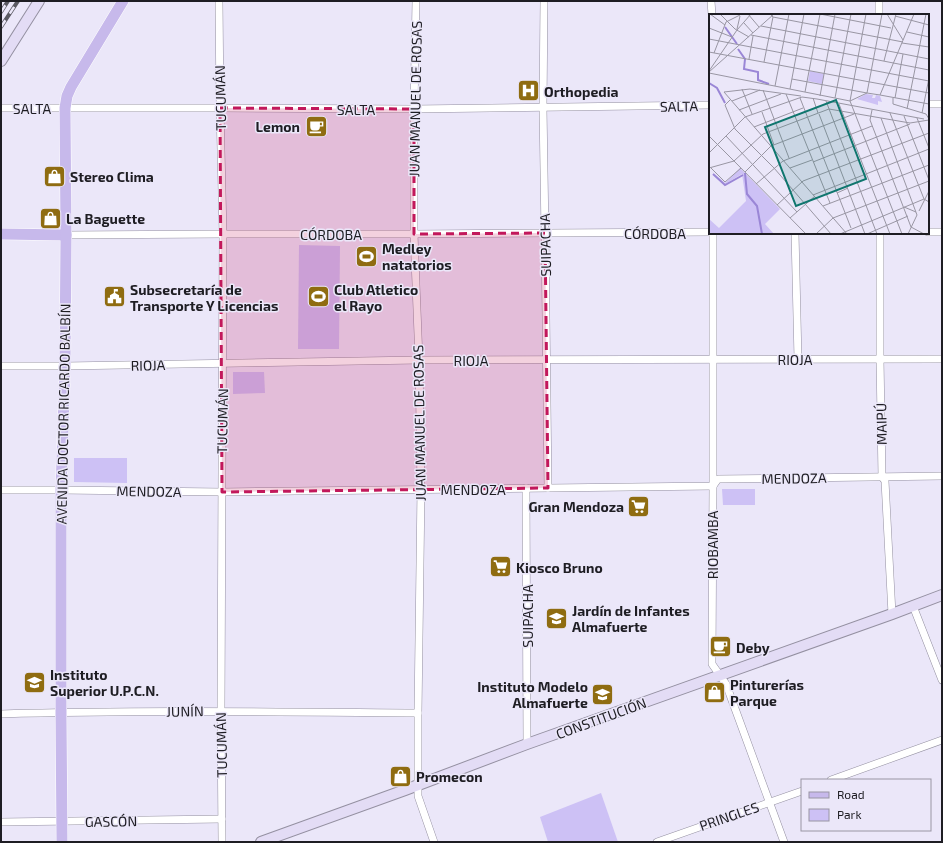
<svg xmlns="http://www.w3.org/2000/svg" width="943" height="843" font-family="'Exo 2',sans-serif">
<rect width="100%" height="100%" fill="#ebe7f9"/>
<g fill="#cdc1f5">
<path d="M 299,245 L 340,246 L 339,349 L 298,349 Z"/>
<path d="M 233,372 L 264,372 L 265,393 L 233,394 Z"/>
<path d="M 74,458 L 127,458 L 127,483 L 74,482 Z"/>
<path d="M 722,489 L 755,489 L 755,505 L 723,505 Z"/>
<path d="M 601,793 L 618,842 L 548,842 L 540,817 Z"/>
</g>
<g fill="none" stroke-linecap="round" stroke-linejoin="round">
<defs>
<g id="street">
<path d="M 219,1 L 220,108 L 223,234 L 221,711 L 222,842"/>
<path d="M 416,1 L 414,109 L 414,234 L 419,360 L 421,489 L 418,713 L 418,796 L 434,842"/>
<path d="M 544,1 L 543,108 L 545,233 L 548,488"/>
<path d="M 711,1 L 712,15"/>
<path d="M 879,1 L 879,15"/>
<path d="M 928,104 L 942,104"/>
<path d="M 1,108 L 220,108 L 414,109 L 710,105"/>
<path d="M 928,232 L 942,232"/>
<path d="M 713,233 L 713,486 L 712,664 L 726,684 L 784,842"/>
<path d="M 795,233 L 798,359"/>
<path d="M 880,233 L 880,359 L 882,477 L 885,481 L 892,614"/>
<path d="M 66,235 L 223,234 L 414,234 L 710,232"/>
<path d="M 1,366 L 65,366 L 419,360 L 942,359"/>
<path d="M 526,488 L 527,744"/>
<path d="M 1,490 L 61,490 L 222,492 L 713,486 L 718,479 L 942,476"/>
<path d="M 913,606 L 942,680"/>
<path d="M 1,714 C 140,710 279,712 418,713"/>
<path d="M 831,780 L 942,740"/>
<path d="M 1,822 L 222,819"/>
<path d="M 657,842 L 802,791"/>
</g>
<g id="secondary">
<path d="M 1,61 L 39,1"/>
<path d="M 261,842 L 405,790 L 527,744 L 892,614 L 942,595"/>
</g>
<g id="primary">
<path d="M 1,234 L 66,235"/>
<path d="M 62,842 L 61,713 L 61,490 L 65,366 L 66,235 L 65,108 L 67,96 L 71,87 L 123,1"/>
</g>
</defs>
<use href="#street" stroke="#9490a1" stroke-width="8"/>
<use href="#secondary" stroke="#9490a1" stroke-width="12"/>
<use href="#primary" stroke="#fff" stroke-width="12"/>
<use href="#street" stroke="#fff" stroke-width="7"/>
<use href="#secondary" stroke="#e3dcf5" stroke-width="10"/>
<use href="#primary" stroke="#c7b9eb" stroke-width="11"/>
<defs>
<g id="rail">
<path d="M 1,12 L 8,1"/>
<path d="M 1,27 L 18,1"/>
</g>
</defs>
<use href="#rail" stroke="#5a5962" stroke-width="4"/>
<use href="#rail" stroke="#ebe7f9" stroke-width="2.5" stroke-dasharray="8" stroke-linecap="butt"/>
</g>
<path fill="#c2185b" fill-opacity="0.2" stroke="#c2185b" stroke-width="3" stroke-dasharray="8 5" stroke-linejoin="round" d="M 220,108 L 414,109 L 414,234 L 545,233 L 548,488 L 222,492 Z"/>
<defs>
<symbol id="hospital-square" viewBox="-11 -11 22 22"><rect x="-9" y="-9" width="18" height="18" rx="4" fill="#8f6c11" stroke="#ebe7f9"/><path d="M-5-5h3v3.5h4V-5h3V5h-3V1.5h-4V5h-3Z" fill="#fff"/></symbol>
<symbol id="cafe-square" viewBox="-11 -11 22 22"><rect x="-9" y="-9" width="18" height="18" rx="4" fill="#8f6c11" stroke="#ebe7f9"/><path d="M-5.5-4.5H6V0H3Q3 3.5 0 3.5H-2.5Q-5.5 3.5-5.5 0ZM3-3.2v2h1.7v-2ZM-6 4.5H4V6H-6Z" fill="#fff"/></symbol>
<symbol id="shop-square" viewBox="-11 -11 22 22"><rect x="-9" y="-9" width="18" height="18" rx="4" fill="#8f6c11" stroke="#ebe7f9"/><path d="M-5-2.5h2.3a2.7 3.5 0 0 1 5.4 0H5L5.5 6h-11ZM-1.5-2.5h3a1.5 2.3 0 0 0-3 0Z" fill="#fff"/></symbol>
<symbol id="stadium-square" viewBox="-11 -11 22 22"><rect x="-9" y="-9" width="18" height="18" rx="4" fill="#8f6c11" stroke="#ebe7f9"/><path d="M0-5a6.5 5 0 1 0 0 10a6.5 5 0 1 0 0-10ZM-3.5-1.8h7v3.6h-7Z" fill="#fff"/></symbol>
<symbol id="civic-square" viewBox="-11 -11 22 22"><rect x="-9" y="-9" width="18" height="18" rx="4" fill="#8f6c11" stroke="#ebe7f9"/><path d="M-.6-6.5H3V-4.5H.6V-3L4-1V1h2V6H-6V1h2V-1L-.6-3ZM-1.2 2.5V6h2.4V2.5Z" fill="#fff"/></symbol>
<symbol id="supermarket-square" viewBox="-11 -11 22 22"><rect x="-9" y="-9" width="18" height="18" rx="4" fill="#8f6c11" stroke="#ebe7f9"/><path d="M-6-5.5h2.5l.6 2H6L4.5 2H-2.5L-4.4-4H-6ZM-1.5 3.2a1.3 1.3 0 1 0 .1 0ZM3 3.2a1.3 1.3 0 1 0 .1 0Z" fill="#fff"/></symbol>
<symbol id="school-square" viewBox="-11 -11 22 22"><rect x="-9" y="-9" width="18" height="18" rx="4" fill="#8f6c11" stroke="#ebe7f9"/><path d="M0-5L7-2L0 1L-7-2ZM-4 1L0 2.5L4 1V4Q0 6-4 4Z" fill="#fff"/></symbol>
</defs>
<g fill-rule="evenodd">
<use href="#hospital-square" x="516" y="78" width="25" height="25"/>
<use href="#cafe-square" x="304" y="114" width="25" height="25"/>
<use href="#shop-square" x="42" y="164" width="25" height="25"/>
<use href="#shop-square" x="38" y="206" width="25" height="25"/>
<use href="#stadium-square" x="354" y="244" width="25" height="25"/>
<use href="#civic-square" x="102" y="284" width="25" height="25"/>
<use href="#stadium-square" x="306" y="284" width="25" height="25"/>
<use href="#supermarket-square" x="626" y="494" width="25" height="25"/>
<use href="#supermarket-square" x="488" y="554" width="25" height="25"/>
<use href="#school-square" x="544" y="606" width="25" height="25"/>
<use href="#cafe-square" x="708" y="634" width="25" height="25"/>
<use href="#school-square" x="22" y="670" width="25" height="25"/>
<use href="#shop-square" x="702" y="680" width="25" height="25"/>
<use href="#school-square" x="590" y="682" width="25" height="25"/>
<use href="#shop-square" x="388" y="764" width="25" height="25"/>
</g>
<g text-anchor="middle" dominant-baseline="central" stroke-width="3" stroke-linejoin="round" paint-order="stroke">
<g font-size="14" font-weight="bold" fill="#1e1d23" stroke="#ebe7f9" text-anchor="start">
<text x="544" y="91">Orthopedia</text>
<text x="300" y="126" text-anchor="end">Lemon</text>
<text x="70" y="176">Stereo Clima</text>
<text x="66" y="218">La Baguette</text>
<text x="382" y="248">Medley<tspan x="382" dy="16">natatorios</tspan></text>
<text x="130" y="289">Subsecretaría de<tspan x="130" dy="16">Transporte Y Licencias</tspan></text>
<text x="334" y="289">Club Atletico<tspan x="334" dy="16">el Rayo</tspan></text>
<text x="624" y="506" text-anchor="end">Gran Mendoza</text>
<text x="516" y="567">Kiosco Bruno</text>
<text x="572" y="610">Jardín de Infantes<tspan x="572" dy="16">Almafuerte</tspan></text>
<text x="736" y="647">Deby</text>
<text x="50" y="674">Instituto<tspan x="50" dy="16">Superior U.P.C.N.</tspan></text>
<text x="730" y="684">Pinturerías<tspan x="730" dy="16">Parque</tspan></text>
<text x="588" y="686" text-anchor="end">Instituto Modelo<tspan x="588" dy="16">Almafuerte</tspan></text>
<text x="416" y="776">Promecon</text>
</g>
<g font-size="14" fill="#1e1d23" stroke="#ebe7f9">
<text transform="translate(220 98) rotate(-91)">TUCUMÁN</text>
<text transform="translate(415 99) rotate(-89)">JUAN MANUEL DE ROSAS</text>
<text transform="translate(679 106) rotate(-1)">SALTA</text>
<text x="32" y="108">SALTA</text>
<text x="356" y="109">SALTA</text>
<text x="655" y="233">CÓRDOBA</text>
<text x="331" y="234">CÓRDOBA</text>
<text transform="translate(545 245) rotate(-91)">SUIPACHA</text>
<text x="795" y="359">RIOJA</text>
<text x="471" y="360">RIOJA</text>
<text transform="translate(148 365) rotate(-1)">RIOJA</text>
<text transform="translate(63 414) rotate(-89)">AVENIDA DOCTOR RICARDO BALBÍN</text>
<text transform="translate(222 421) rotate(-89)">TUCUMÁN</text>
<text transform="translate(419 423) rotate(-91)">JUAN MANUEL DE ROSAS</text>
<text transform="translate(881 424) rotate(-91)">MAIPÚ</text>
<text transform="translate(794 478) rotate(-1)">MENDOZA</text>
<text x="473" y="489">MENDOZA</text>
<text transform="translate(149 491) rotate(1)">MENDOZA</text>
<text transform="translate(712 545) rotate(-90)">RIOBAMBA</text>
<text transform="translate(527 616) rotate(-90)">SUIPACHA</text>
<text transform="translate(185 711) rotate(-1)">JUNÍN</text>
<text transform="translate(601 718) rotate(-20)">CONSTITUCIÓN</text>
<text transform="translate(221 745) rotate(-91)">TUCUMÁN</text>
<text transform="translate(729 816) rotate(-19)">PRINGLES</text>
<text transform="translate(111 821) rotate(-1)">GASCÓN</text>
</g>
</g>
<g transform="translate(709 14)">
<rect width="220" height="220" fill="#ebe7f9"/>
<path d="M 101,57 L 115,60 L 113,70 L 99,67 ZM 157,80 L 164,81 L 163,84 L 166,84 L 167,81 L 171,82 L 173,88 L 169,87 L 169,91 L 148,85 ZM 31,154 L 71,195 L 56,210 L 65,220 L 0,220 L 0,205 L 10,214 L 37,187 L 33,160 L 16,170 L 1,156 L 16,169 Z" fill="#cdc1f5"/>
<path fill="none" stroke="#9a86d6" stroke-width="2" d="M 16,13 L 28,30M 29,35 L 36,45 L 35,55 L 49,58 L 49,66 L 60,70M 0,69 L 8,74 L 16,89M 36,159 L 38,180 L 48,192 L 53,220M 4,160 L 16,171 L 34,161"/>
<path fill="none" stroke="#9996a3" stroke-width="1" d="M 1,0 L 16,11M 11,0 L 26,15 L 40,23M 39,0 L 50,13M 61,0 L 64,3 L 194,28M 157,0 L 141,87 L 193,220M 178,0 L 194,26M 186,2 L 220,11M 35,9 L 44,19M 52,12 L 220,45M 0,14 L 23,23M 28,15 L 31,2M 198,18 L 220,23M 42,21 L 220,56M 0,25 L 220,67M 193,29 L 220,33M 0,38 L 220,79M 5,39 L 17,8 L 31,1M 40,45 L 44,22M 175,47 L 187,0M 55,48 L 64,3M 0,57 L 28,16 L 42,0M 0,58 L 65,0M 0,59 L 141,87 L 158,79 L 171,81 L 205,0M 83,65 L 158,79 L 173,0M 66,72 L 80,0M 33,75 L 43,100M 81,75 L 95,0M 54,76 L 80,144M 96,78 L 111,0 L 182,14M 77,80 L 121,189M 171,81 L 220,90M 92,82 L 41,75 L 15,78 L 138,220M 111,82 L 126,0M 91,84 L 142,214M 104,84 L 109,99M 126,84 L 142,0M 184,84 L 184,90 L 217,100 L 220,105M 186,84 L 194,40M 108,85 L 215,105M 21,86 L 16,91 L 26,115 L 65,154 L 122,220M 23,87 L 51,76M 117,87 L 168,220M 130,90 L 181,220M 198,95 L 217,0M 30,96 L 72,80M 163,96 L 161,106 L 202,213 L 215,220M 53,98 L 65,131M 181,99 L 215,185 L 220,188M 213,99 L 220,64M 110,100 L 156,220M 195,102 L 220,166M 172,104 L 208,201M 208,104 L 220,134M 45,113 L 94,94M 0,122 L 25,147M 17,122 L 88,198M 0,139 L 36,103 L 93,83 L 108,85M 25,147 L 97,220M 104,148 L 201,110M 0,154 L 25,147 L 54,120 L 120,95 L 201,109 L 220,106M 2,154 L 16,168 L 32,154M 81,154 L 103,146M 36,158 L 62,132 L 145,100M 47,170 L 74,147 L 163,112M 128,179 L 139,174M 104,181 L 220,135M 68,191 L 94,167 L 220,119M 114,192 L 220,151M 195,193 L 207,198M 210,197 L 220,177M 81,204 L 106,182M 107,220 L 124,204 L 220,167M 131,220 L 215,185M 158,220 L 199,202M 199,220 L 208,201"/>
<path fill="#0f766e" fill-opacity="0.15" stroke="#0f766e" stroke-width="2" d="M 127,86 L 157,165 L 87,192 L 56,113 Z"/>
<rect width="220" height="220" fill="none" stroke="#1e1d23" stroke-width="2"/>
</g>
<rect width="943" height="843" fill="none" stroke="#1e1d23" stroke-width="4"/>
<rect x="801" y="779" width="130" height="52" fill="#ebe7f9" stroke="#9996a3"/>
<rect x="809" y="792" width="20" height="6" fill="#c7b9eb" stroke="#9996a3"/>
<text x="837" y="799" font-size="12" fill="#1e1d23">Road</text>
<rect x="809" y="809" width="20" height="12" fill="#cdc1f5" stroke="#9996a3"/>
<text x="837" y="819" font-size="12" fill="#1e1d23">Park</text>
</svg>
